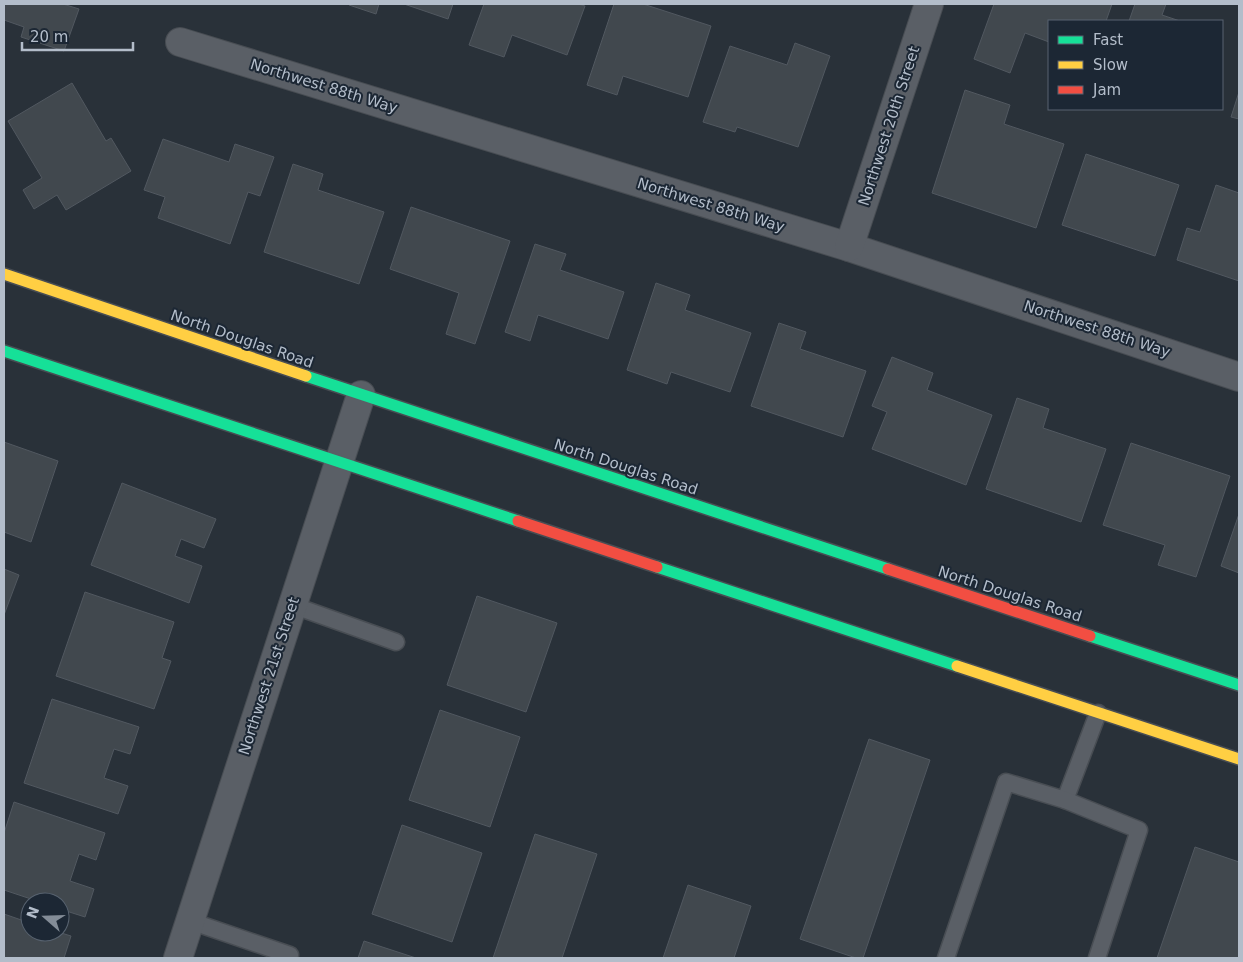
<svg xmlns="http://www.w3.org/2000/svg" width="1243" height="962" font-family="'DejaVu Sans',sans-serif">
<rect width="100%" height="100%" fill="#293139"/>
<g fill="#41484e" stroke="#515860">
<path d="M 4,4 L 63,4 L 79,9 L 64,51 L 21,37 L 24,27 L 4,20 Z"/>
<path d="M 349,4 L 379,4 L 376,14 L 349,5 Z"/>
<path d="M 404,4 L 453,4 L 448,19 Z"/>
<path d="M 484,4 L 578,4 L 585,6 L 567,55 L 512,35 L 504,57 L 469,45 Z"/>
<path d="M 614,4 L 643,4 L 711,26 L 688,97 L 623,76 L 617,95 L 587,85 Z"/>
<path d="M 994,4 L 1112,4 L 1106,21 L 1049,21 L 1049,42 L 1025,33 L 1010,73 L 974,59 Z"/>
<path d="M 1135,4 L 1166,4 L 1162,15 L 1180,21 L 1129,21 Z"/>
<path d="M 795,43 L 830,56 L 798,147 L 737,127 L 735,132 L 703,122 L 730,46 L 787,65 Z"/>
<path d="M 72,83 L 106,141 L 111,138 L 131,171 L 66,210 L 57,195 L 34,209 L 23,190 L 42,178 L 8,121 Z"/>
<path d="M 965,90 L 1010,105 L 1004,124 L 1064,144 L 1036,228 L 932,193 Z"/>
<path d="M 1239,92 L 1239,119 L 1231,117 Z"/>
<path d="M 163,139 L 229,162 L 235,144 L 274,157 L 260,196 L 248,192 L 230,244 L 158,218 L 165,197 L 144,190 Z"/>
<path d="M 1086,154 L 1179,185 L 1155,256 L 1062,225 Z"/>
<path d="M 293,164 L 323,174 L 318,190 L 384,212 L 359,284 L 264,252 Z"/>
<path d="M 1216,185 L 1239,193 L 1239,281 L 1177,260 L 1187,228 L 1200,232 Z"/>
<path d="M 411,207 L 510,241 L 475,344 L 446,334 L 459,293 L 390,269 Z"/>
<path d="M 535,244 L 566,254 L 560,270 L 624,292 L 608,339 L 538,315 L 530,341 L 505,332 Z"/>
<path d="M 656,283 L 690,295 L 685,310 L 751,333 L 730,392 L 671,372 L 667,384 L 627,370 Z"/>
<path d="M 779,323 L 806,332 L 800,349 L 866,371 L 843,437 L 751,406 Z"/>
<path d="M 892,357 L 933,373 L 927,390 L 992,415 L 966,485 L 872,449 L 887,412 L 872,406 Z"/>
<path d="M 1017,398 L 1049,409 L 1043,428 L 1106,449 L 1081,522 L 986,489 Z"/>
<path d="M 4,442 L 58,461 L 31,542 L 4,532 Z"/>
<path d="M 1131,443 L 1230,476 L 1196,577 L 1158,565 L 1165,545 L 1103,525 Z"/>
<path d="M 122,483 L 216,519 L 204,548 L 181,539 L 175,556 L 202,566 L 189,603 L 91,565 Z"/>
<path d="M 1239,514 L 1239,573 L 1221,566 Z"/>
<path d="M 4,569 L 19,575 L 4,615 Z"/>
<path d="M 85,592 L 174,622 L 162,658 L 171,661 L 154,709 L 56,676 Z"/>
<path d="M 477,596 L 557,623 L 526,712 L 447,685 Z"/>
<path d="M 52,699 L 139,727 L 130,754 L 114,749 L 104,778 L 128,786 L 118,814 L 24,783 Z"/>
<path d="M 440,710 L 520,737 L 490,827 L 409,800 Z"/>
<path d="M 869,739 L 930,760 L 863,958 L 856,958 L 800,939 Z"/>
<path d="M 14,802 L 105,833 L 96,860 L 79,854 L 70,881 L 94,889 L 85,917 L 60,909 L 60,902 L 40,902 L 4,890 L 4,833 Z"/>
<path d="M 402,825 L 482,853 L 452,942 L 372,914 Z"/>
<path d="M 535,834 L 597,854 L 562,958 L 493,958 Z"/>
<path d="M 1195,847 L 1239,862 L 1239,958 L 1157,958 Z"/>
<path d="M 688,885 L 751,906 L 734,958 L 663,958 Z"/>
<path d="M 4,914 L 30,923 L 30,932 L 58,932 L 71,936 L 64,958 L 4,958 Z"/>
<path d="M 364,941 L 416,958 L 358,958 Z"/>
</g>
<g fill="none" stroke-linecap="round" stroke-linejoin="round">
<defs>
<g id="lane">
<path d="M 292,605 L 396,642"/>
<path d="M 1065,800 L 1098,713"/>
<path d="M 190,921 L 290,955"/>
<path d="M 946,958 L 1006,782 L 1065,800 L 1139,830 L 1097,958"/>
</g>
<g id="street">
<path d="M 180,42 L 849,247 L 1239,377"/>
<path d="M 849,247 L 929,4"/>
<path d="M 178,958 L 361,395"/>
</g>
<g id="fast">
<path d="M 4,351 L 518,521"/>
<path d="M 306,376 L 888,569"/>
<path d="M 657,567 L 957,666"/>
<path d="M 1090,636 L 1239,685"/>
</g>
<g id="slow">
<path d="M 4,274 L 306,376"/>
<path d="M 957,666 L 1239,759"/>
</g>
<g id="jam">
<path d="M 518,521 L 657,567"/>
<path d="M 888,569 L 1090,636"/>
</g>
</defs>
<use href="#lane" stroke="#484d53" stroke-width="19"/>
<use href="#street" stroke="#484d53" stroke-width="30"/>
<use href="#fast" stroke="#484d53" stroke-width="14"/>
<use href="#slow" stroke="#484d53" stroke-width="14"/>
<use href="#jam" stroke="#484d53" stroke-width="14"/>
<use href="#lane" stroke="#5a5f66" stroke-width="16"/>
<use href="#street" stroke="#5a5f66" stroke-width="28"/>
<use href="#fast" stroke="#16e098" stroke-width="11"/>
<use href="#slow" stroke="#ffcf43" stroke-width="11"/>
<use href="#jam" stroke="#f24e42" stroke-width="11"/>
</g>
<g text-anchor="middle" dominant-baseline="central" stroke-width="4" stroke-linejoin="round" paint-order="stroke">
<g font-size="15" fill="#b3bdca" stroke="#1c2734">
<text transform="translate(324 86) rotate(17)">Northwest 88th Way</text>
<text transform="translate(889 126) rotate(-72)">Northwest 20th Street</text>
<text transform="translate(711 205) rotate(17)">Northwest 88th Way</text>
<text transform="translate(1097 329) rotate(18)">Northwest 88th Way</text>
<text transform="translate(242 339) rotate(19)">North Douglas Road</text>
<text transform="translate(626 467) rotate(18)">North Douglas Road</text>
<text transform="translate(1010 594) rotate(18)">North Douglas Road</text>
<text transform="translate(269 676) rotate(-72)">Northwest 21st Street</text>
</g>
</g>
<rect width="1243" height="962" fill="none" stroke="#b3bdca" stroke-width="10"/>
<rect x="1048" y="20" width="175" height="90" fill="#1c2734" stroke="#586370"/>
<rect x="1058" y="36" width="25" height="8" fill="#16e098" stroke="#586370"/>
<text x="1093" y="45" font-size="15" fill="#b3bdca">Fast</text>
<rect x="1058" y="61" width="25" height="8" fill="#ffcf43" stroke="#586370"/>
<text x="1093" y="70" font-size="15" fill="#b3bdca">Slow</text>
<rect x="1058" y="86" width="25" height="8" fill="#f24e42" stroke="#586370"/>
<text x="1093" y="95" font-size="15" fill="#b3bdca">Jam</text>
<g transform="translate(45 917) rotate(290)"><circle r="24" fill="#1c2734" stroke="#586370"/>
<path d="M0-4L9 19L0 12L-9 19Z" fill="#838c97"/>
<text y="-8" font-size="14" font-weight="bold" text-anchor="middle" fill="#b3bdca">N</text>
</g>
<path d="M22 42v8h111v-8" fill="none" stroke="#b3bdca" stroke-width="2.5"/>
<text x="30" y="42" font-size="15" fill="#b3bdca" stroke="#1c2734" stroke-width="4" paint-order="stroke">20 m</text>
</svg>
